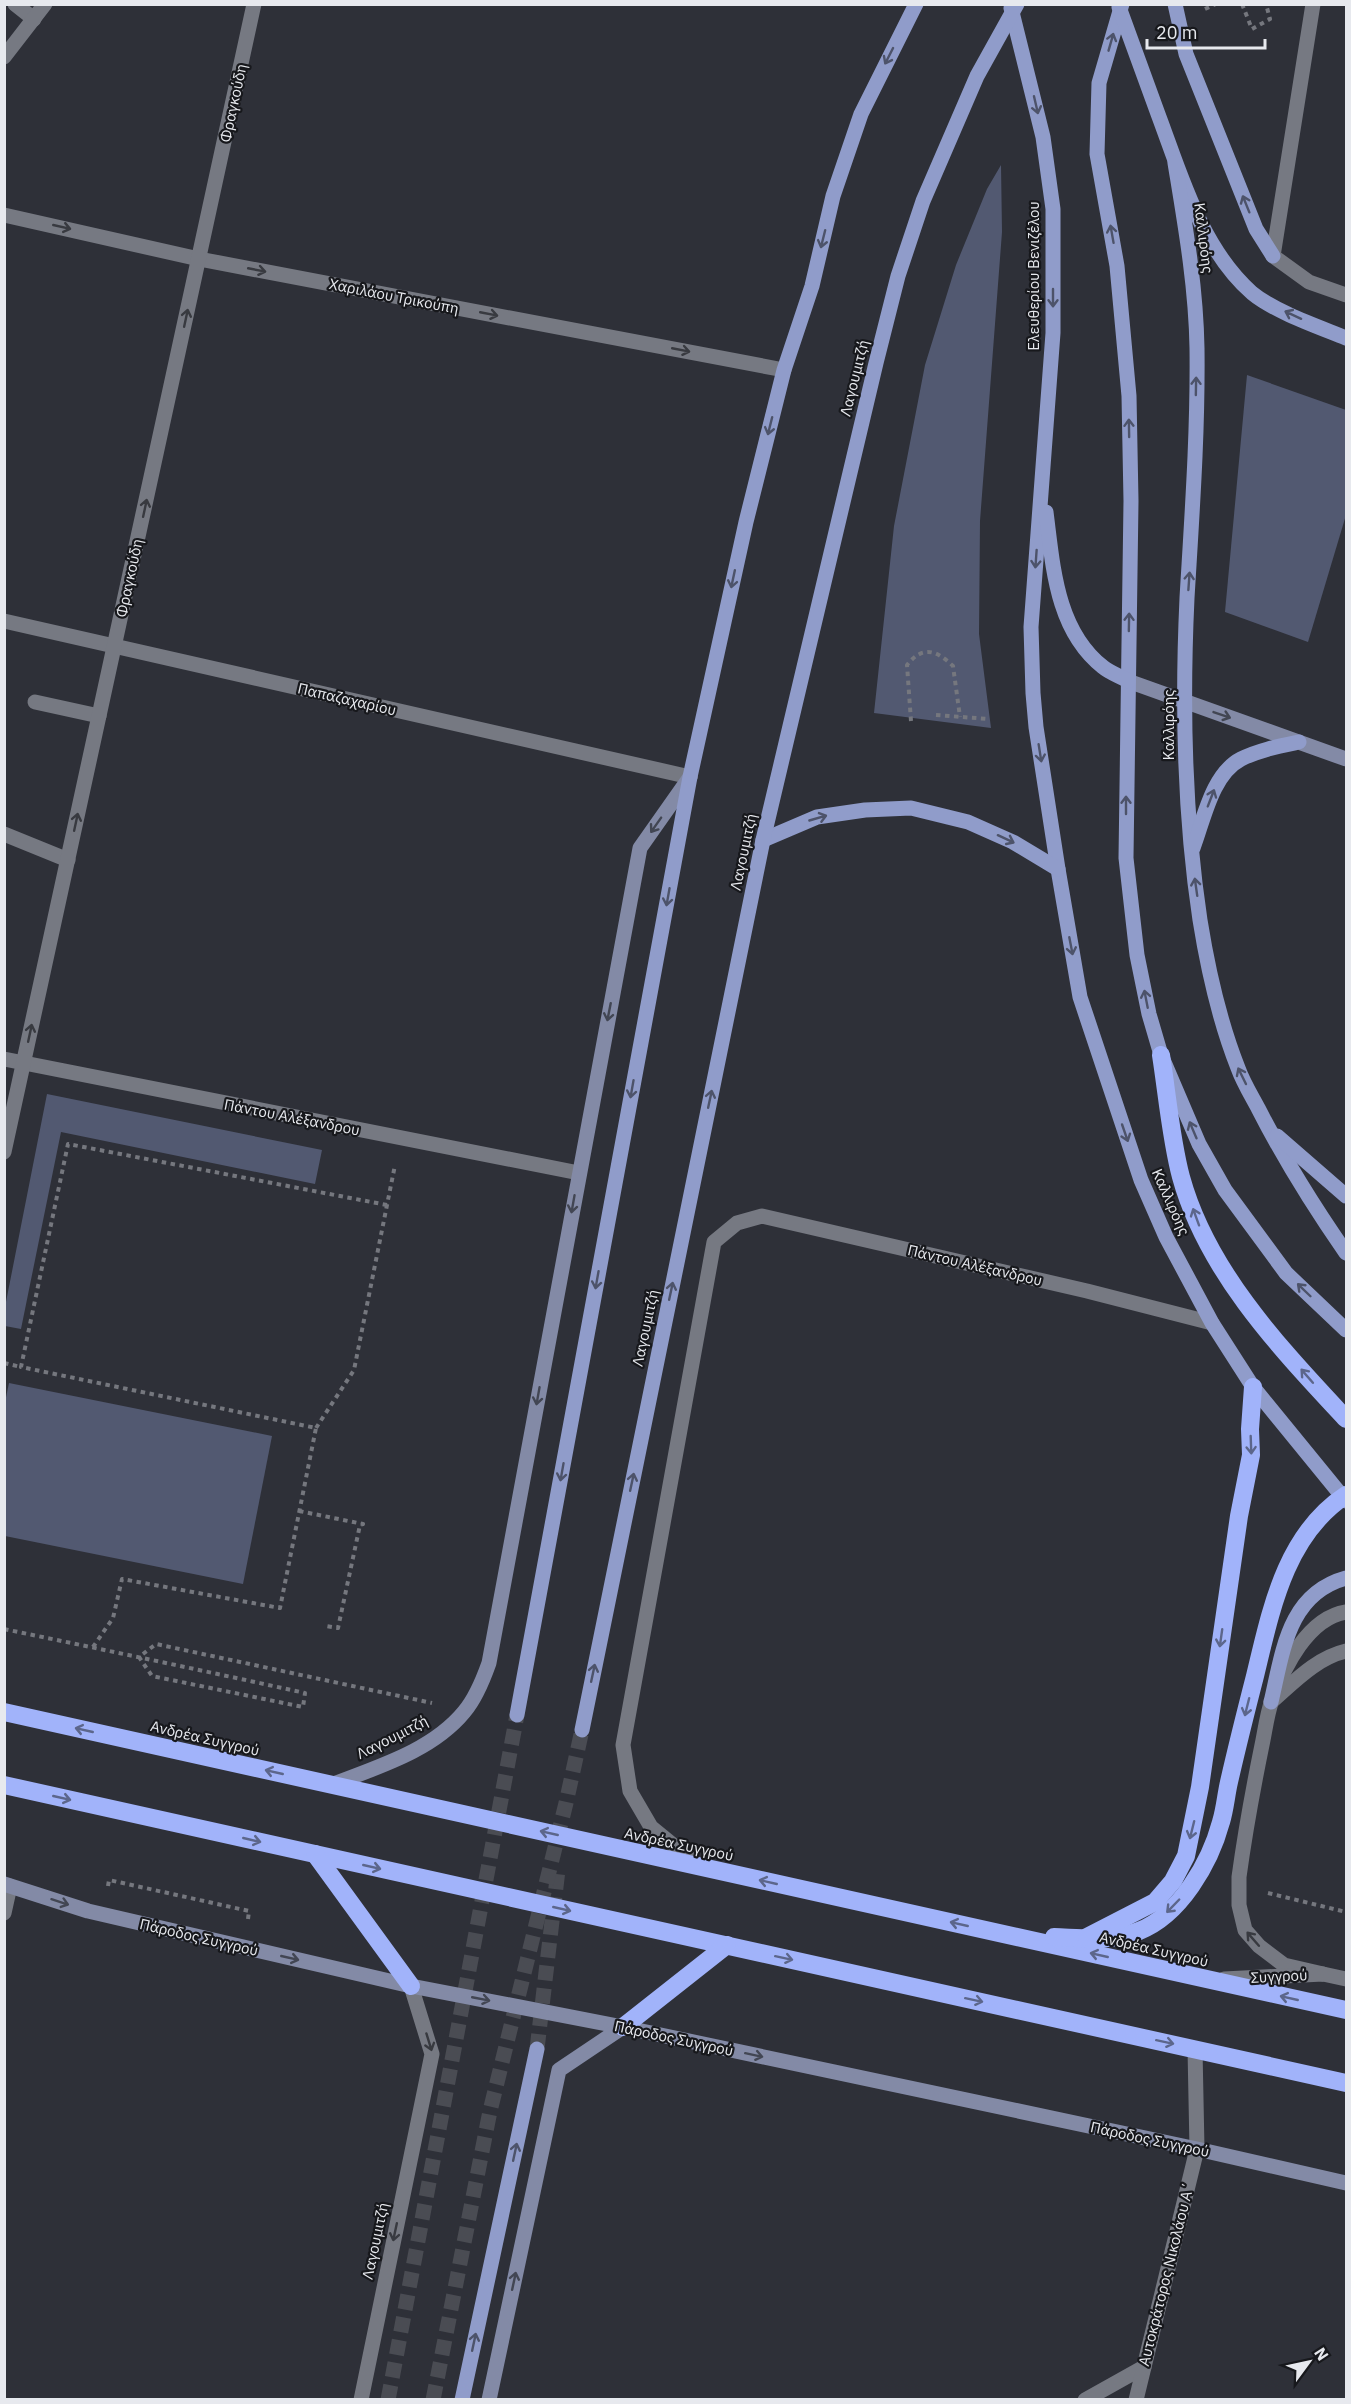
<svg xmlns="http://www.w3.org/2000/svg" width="1351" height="2404" font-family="'IBM Plex Sans',sans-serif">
<rect width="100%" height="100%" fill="#2e3038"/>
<g fill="#525971">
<path d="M 1001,165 L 1002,232 L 980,521 L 979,634 L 991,728 L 874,713 L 894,526 L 925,365 L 956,265 L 987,189 Z"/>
<path d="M 1247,375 L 1346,410 L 1346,515 L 1308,642 L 1225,612 Z"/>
<path d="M 47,1094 L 322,1150 L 315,1184 L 61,1132 L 21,1329 L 5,1326 L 5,1307 Z"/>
<path d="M 9,1383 L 272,1436 L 243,1584 L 5,1536 L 4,1407 Z"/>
</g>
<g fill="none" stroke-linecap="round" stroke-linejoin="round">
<g stroke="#4a4c53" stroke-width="15" stroke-dasharray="15 8" stroke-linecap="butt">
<path d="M 537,2049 L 558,1870"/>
<path d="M 388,2400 L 517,1715"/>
<path d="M 433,2400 L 490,2111 L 566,1803 L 582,1730"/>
</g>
<g stroke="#75777e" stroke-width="4" stroke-dasharray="4.5 4.5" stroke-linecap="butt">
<path d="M 1242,4 L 1252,29 L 1270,19 L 1266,4"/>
<path d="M 1205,9 L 1216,4"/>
<path d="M 936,715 L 988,719"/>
<path d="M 911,721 L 907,665 C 923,645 936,650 953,666 L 960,717"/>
<path d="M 4,1363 L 21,1367"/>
<path d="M 316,1428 L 354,1370 L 395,1165"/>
<path d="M 299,1511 L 363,1524 L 360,1525 L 338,1628 L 326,1626"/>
<path d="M 4,1629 C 105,1650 205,1671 305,1693 L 303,1707 L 152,1676 L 139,1657 L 156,1644 L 432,1703"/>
<path d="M 93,1647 L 113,1618 L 122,1579 L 280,1608 L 316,1428 L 21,1367 L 68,1144 L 387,1205"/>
<path d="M 108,1886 L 109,1880 L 249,1911 L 248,1919"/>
<path d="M 1268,1893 L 1346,1912"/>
</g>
<g stroke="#767982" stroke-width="15">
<path d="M 35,702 L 99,716"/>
<path d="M 4,834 L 68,860"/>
<path d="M 1271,1702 C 1294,1682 1316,1658 1346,1651"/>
<path d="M 4,1913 L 10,1886"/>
<path d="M 1085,2400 L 1144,2367"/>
</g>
<g stroke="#767982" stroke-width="15">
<path d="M 15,4 L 34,19"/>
<path d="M 1313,4 L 1273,256 L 1309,282 L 1346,295"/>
<path d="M 4,57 L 45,4"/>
<path d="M 4,215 L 199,259 L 784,370"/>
<path d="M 4,621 L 690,777"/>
<path d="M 4,1059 L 579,1173"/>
<path d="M 4,1152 L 254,4"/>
<path d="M 700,1867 L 651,1827 L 630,1791 L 623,1745 L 714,1242 L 737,1223 L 762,1216 L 1087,1291 L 1212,1323"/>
<path d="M 1323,1974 L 1284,1965 L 1259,1946 L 1245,1930 L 1239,1905 L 1239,1877 C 1245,1833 1253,1789 1262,1745 C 1265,1731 1267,1714 1272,1700 C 1284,1667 1308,1618 1346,1612"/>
<path d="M 1224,1979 L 1323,1974 L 1346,1979"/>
<path d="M 361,2400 L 432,2054 L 411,1986"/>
<path d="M 1136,2400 L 1197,2149 L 1195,2049"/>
</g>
<g stroke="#838aa6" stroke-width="15">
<path d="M 1128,681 L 1346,759"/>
<path d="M 331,1785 C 377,1767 432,1751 464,1712 C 476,1698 483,1680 489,1663 L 640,848 L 690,777"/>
<path d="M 4,1884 L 88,1911 L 411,1986 L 623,2027 L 1197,2149 L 1346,2183"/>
<path d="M 489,2400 L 559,2070 L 623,2027"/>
</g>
<g stroke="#909cca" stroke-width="15">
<path d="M 1122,4 L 1099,83 L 1097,154 L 1117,266 L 1129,396 L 1131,501 L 1126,858 L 1137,955 L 1149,1014 L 1161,1055 L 1199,1144 L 1225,1190 L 1286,1273 L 1346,1330"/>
<path d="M 1175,4 L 1186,54 L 1256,229 L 1273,256"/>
<path d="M 1119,7 C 1132,43 1145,78 1158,114 C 1181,175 1201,248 1252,293 C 1275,312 1319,327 1346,338"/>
<path d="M 1011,8 L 1043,137 L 1053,209 L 1053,333 L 1031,627 L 1033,693 L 1036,727 L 1058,869 L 1080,997 L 1141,1180 L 1166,1237 L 1212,1323 L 1253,1387 L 1346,1501"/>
<path d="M 1175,163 C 1185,224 1196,286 1197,348 C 1198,432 1192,514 1187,598 C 1182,705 1184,814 1200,920 C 1208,970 1219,1020 1238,1068 C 1243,1082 1251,1095 1258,1108 C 1284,1159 1314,1207 1346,1253"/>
<path d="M 1046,512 C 1053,566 1056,630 1103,667 C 1110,673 1120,676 1128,681"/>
<path d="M 763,840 L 817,817 L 865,810 L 911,808 L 968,822 L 1013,842 L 1058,869"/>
<path d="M 1193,848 C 1204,819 1212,774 1241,759 C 1259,750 1280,746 1299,742"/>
<path d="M 1277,1136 L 1346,1196"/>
<path d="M 1271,1702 C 1283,1651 1288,1594 1346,1578"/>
<path d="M 517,1715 L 690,777 L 746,522 L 784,370 L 812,286 L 833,196 L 861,114 L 916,4"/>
<path d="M 582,1730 L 763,840 L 876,363 L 898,276 L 923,201 L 977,76 L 1017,4"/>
<path d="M 462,2400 L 537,2049"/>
</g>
<g stroke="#a1b3fa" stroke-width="18">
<path d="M 1161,1055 C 1167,1093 1171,1140 1181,1177 C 1207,1272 1281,1349 1346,1419"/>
<path d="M 4,1712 L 1346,2010"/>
<path d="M 4,1785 L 1346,2083"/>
<path d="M 315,1854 L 411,1986"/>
<path d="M 1054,1937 C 1083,1938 1111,1942 1139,1931 C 1180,1915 1210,1863 1221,1822 C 1225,1809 1226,1795 1229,1782 C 1237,1747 1246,1711 1255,1676 C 1271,1610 1285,1535 1346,1495"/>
<path d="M 1087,1937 L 1155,1902 L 1173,1881 L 1186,1856 L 1200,1787 L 1239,1516 L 1251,1455 L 1250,1429 L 1253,1387"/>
<path d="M 623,2027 L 727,1945"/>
</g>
</g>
<defs><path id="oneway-shaft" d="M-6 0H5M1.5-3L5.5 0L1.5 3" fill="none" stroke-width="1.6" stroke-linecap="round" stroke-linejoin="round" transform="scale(1.5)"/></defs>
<g stroke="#4d536a">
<use href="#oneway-shaft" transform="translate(1111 42) rotate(-74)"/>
<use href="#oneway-shaft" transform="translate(889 56) rotate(117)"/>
<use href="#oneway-shaft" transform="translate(1036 105) rotate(77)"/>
<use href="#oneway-shaft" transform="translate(1246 204) rotate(-112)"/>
<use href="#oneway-shaft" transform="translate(1112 234) rotate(-100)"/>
<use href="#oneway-shaft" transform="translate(823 239) rotate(104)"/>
<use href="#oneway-shaft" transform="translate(1053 298) rotate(90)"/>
<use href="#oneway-shaft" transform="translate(1293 315) rotate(-155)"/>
<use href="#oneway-shaft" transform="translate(1196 386) rotate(-89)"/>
<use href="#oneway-shaft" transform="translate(770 426) rotate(104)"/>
<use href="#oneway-shaft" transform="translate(1129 428) rotate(-91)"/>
<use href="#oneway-shaft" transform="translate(1036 559) rotate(94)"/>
<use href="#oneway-shaft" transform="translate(733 579) rotate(102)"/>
<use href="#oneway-shaft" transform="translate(1189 581) rotate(-86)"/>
<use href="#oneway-shaft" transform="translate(1129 622) rotate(-89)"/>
<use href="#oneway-shaft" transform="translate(1040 753) rotate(81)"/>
<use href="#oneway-shaft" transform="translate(1211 798) rotate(-69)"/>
<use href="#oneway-shaft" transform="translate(1126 805) rotate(-90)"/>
<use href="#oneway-shaft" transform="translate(818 818) rotate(-16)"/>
<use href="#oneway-shaft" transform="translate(1006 839) rotate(25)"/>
<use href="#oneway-shaft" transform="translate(1196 887) rotate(-98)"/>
<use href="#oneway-shaft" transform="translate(668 897) rotate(100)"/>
<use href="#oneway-shaft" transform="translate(1071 946) rotate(79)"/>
<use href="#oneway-shaft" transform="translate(1146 999) rotate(-101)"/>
<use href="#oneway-shaft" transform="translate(1242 1076) rotate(-116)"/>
<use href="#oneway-shaft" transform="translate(632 1089) rotate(100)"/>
<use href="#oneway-shaft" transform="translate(710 1099) rotate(-78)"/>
<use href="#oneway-shaft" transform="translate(1193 1130) rotate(-113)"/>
<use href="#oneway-shaft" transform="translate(1125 1133) rotate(71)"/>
<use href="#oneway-shaft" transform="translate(597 1280) rotate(100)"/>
<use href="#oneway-shaft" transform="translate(1304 1290) rotate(-136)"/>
<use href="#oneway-shaft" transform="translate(671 1291) rotate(-78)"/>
<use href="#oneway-shaft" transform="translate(562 1472) rotate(100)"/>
<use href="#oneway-shaft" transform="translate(632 1482) rotate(-78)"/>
<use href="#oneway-shaft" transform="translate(593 1673) rotate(-78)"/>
<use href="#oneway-shaft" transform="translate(515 2152) rotate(-78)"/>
<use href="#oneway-shaft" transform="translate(474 2342) rotate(-78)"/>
</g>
<g stroke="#383a40">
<use href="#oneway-shaft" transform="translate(62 227) rotate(13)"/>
<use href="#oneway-shaft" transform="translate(257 270) rotate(11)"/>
<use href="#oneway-shaft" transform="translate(489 314) rotate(11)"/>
<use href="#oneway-shaft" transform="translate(186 318) rotate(-78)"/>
<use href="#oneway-shaft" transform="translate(681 350) rotate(11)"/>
<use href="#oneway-shaft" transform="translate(145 508) rotate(-78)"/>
<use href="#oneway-shaft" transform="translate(76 822) rotate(-78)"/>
<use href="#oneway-shaft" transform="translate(30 1033) rotate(-78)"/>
<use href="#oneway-shaft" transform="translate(1253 1939) rotate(-131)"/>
<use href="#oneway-shaft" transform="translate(429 2042) rotate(73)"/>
<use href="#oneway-shaft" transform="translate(395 2232) rotate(102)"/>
</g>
<g stroke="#424653">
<use href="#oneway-shaft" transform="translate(1222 715) rotate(19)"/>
<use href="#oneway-shaft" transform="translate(656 825) rotate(125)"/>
<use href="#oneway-shaft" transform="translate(609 1012) rotate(101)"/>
<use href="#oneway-shaft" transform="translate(573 1204) rotate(100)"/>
<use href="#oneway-shaft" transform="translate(538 1396) rotate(100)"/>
<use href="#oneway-shaft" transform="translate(60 1902) rotate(18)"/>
<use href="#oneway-shaft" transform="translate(290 1958) rotate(13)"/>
<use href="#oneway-shaft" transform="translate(481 1999) rotate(11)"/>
<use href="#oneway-shaft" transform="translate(754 2055) rotate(12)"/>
<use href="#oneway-shaft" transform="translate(514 2281) rotate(-78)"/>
</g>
<g stroke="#5c668b">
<use href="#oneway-shaft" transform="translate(1196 1217) rotate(-110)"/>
<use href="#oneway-shaft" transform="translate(1307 1376) rotate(-131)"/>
<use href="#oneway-shaft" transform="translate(1251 1445) rotate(88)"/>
<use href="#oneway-shaft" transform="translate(1221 1638) rotate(98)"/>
<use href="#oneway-shaft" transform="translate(1247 1707) rotate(104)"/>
<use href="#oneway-shaft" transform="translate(84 1730) rotate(-167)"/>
<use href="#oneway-shaft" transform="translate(274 1772) rotate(-167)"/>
<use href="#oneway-shaft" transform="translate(62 1798) rotate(13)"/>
<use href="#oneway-shaft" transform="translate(1192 1830) rotate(104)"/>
<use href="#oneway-shaft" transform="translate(549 1833) rotate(-167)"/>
<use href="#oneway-shaft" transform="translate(252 1840) rotate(13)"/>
<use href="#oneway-shaft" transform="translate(372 1867) rotate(13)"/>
<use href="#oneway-shaft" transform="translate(768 1882) rotate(-167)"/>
<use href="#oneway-shaft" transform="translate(1173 1906) rotate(134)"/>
<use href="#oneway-shaft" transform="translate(562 1909) rotate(13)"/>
<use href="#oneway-shaft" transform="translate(959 1924) rotate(-167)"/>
<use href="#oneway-shaft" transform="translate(1099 1955) rotate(-167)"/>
<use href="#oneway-shaft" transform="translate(784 1958) rotate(12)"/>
<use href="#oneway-shaft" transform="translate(1289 1998) rotate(-167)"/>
<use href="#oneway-shaft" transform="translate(974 2000) rotate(12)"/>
<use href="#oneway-shaft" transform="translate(1165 2042) rotate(12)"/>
</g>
<g text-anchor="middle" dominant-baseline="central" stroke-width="4.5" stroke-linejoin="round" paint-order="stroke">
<g font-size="15" fill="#e7e9ee" stroke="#17181c">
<text transform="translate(233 103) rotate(-78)">Φραγκούδη</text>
<text transform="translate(1204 238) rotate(83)">Καλλιρόης</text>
<text transform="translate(1033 276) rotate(-90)">Ελευθερίου Βενιζέλου</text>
<text transform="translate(394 296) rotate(11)">Χαριλάου Τρικούπη</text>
<text transform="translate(854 378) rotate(-76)">Λαγουμιτζή</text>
<text transform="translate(129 578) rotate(-78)">Φραγκούδη</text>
<text transform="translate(347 699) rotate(13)">Παπαζαχαρίου</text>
<text transform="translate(1168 725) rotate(-90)">Καλλιρόης</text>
<text transform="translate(743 852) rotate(-78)">Λαγουμιτζή</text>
<text transform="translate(292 1117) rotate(11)">Πάντου Αλέξανδρου</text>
<text transform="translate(1171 1202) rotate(66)">Καλλιρόης</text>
<text transform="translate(975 1265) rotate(13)">Πάντου Αλέξανδρου</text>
<text transform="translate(645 1328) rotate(-78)">Λαγουμιτζή</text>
<text transform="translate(392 1737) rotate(-27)">Λαγουμιτζή</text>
<text transform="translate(205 1738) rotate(13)">Ανδρέα Συγγρού</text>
<text transform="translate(679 1844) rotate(12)">Ανδρέα Συγγρού</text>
<text transform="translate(199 1937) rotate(13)">Πάροδος Συγγρού</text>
<text transform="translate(1154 1949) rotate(13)">Ανδρέα Συγγρού</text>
<text transform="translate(1279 1976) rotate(-3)">Συγγρού</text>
<text transform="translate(674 2038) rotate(12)">Πάροδος Συγγρού</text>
<text transform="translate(1150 2139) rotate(12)">Πάροδος Συγγρού</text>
<text transform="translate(375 2241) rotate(-78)">Λαγουμιτζή</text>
<text transform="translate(1166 2274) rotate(-76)">Αυτοκράτορος Νικολάου Α΄</text>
</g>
</g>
<rect width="1351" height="2404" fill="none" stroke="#e7e9ee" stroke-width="12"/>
<g transform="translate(1309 2362) rotate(57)" stroke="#17181c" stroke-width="4.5" paint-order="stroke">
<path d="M0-4.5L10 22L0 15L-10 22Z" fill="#e7e9ee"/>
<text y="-9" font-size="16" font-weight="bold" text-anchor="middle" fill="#e7e9ee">N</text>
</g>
<path d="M1147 39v9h118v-9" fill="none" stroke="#e7e9ee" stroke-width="3"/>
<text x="1156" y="39" font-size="18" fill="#e7e9ee" stroke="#17181c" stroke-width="4.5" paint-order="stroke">20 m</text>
</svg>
